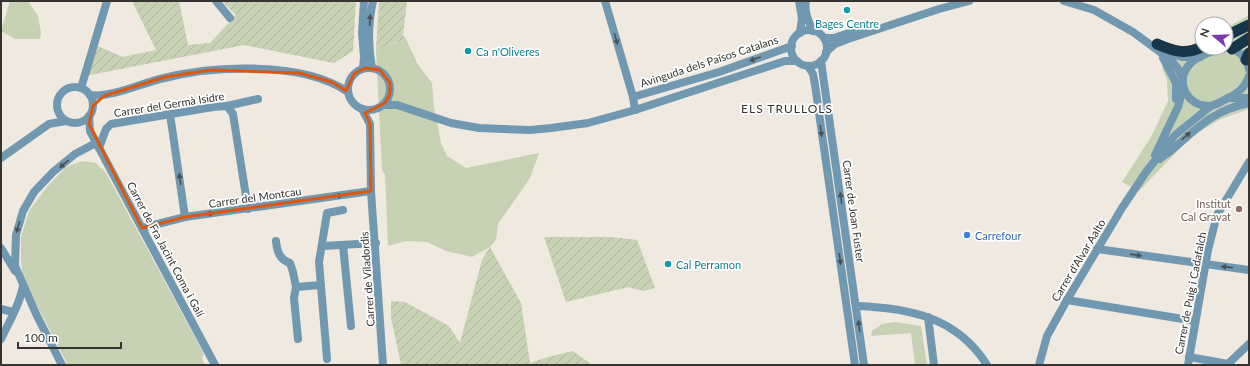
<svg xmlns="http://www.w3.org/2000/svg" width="1250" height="366" font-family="Lato,sans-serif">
<defs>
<pattern id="garden-furrows" width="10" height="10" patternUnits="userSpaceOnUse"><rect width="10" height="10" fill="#c7d1b4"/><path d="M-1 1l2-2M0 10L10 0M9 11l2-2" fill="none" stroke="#acb49b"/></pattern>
</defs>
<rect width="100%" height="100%" fill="#efe9e0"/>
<g fill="#c7d1b4">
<path d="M 10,1 L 28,1 L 38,16 L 41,33 L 40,39 L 15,39 L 1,31 Z"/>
<path d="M 1249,15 L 1249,109 L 1221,119 L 1192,136 L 1139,191 L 1122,182 L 1151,137 L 1168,101 L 1167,80 L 1162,68 L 1194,43 L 1202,40 L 1202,48 L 1226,48 L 1226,28 Z"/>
<path d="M 406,39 L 417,63 L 432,83 L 434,108 L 441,143 L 447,156 L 466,168 L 539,153 L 530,178 L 498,224 L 496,240 L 490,247 L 472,257 L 446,251 L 427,242 L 406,241 L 388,246 L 385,175 L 382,170 L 376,50 Z"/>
<path d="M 82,161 L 96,163 L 106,173 L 202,350 L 204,354 L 202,358 L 205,365 L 68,365 L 23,279 L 21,261 L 21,237 L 29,211 L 47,187 L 66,167 Z"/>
<path d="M 895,322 L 921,326 L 927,365 L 915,365 L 911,333 L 871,336 L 872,331 L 882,324 Z"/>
</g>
<g fill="url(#garden-furrows)">
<path d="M 132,1 L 179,1 L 188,45 L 210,43 L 236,15 L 224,3 L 225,1 L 356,1 L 353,51 L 334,63 L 244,45 L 85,76 L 93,44 L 123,57 L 156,50 Z"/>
<path d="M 379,1 L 407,1 L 403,35 L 406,39 L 376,50 Z"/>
<path d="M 544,237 L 612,237 L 637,240 L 655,288 L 643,291 L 628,287 L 566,302 Z"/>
<path d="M 490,247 L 521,303 L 530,363 L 548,357 L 573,351 L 592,365 L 401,365 L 391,317 L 391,301 L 405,302 L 449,326 L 460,343 L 482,260 Z"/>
</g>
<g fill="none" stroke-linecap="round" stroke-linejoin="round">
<g stroke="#7198b1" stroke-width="8">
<path d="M 216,1 L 230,18"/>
<path d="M 605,1 L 633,97 L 635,110"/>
<path d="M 799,1 L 802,18 L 800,33"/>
<path d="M 806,1 C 804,12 808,20 813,31"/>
<path d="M 1064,1 L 1094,10 L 1133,32 L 1171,60 L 1178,69 L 1183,79"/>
<circle cx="809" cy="48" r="18"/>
<path d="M 824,38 L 834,38 L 861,29"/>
<path d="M 1225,48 C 1213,51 1198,55 1189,65 C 1174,82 1188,107 1209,106 C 1214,106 1221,102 1226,99 C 1237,94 1245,88 1249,76"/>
<path d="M 1229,48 C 1240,51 1247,58 1249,69"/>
<path d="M 826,52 L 835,44 L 848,39 L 939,9 L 969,1"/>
<path d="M 1172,54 L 1182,57 L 1200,57"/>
<path d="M 1163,58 L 1176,83 L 1176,99"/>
<path d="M 821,61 L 864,365"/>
<path d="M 808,66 L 813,74 L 815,85 L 855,365"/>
<circle cx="369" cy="89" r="21"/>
<path d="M 363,68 L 364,57 L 362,33 L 364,1"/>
<path d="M 372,68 C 368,46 368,23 373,1"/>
<circle cx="75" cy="105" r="18"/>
<path d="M 81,88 L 107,1"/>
<path d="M 90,95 C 110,98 140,84 160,79 C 212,65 303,61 348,92"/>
<path d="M 633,97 L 719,72 L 792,46"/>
<path d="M 1230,98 L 1249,98"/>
<path d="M 383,105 L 397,105 L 451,123 L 479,128 L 530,130 L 551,128 L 588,123 L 635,110 L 785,61 L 797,61"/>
<path d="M 227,106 L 233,114 L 248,209"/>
<path d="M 362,109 L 370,124 L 371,191 L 383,365"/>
<path d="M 170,114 L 185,217"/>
<path d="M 89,116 L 90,131 L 215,365"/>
<path d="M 99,148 L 106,129 L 111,124 L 213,107 L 227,106 L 258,99"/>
<path d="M 1155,155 L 1178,107 L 1183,88"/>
<path d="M 1,158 L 49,124 L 66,121"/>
<path d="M 1160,159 C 1164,155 1169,153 1173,149 C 1198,127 1214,110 1249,103"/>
<path d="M 142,228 L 185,217 L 371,191"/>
<path d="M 276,241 C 277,251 279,259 290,263 L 293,272 L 296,287 L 294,298 L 298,339"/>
<path d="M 343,245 L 351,326"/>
<path d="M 323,246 L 376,243"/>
<path d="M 1,248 L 15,271"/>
<path d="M 1097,249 L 1249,270"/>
<path d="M 296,287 L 321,285"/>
<path d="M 1067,300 L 1195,321"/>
<path d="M 857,306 C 909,308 957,317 987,365"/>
<path d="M 1,309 L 13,312"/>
<path d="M 928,317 L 934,365"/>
<path d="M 1,339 C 9,322 20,304 23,286"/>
<path d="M 1189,357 L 1228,364 L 1230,365"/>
<path d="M 327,359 L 319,262 L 327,213 L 343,210"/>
<path d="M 1228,364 L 1249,344"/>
<path d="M 62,365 L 37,316 L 15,266 L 16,235 L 23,211 L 34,192 L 53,172 L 75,154 L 96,143"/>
<path d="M 1039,365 L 1047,336 L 1067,300 L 1122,208 L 1146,172 L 1175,135 L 1211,106"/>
<path d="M 1188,365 L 1208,250 L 1217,215 L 1249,162"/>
</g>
<g stroke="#17364a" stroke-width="11">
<path d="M 1226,36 L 1249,25"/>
<path d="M 1157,44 C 1173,51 1185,55 1202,47"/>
<path d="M 1232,49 L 1249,38"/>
<path d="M 1246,60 L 1249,53"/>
</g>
</g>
<defs><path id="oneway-solid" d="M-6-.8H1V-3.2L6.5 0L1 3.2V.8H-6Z"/></defs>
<g fill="#485257">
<use href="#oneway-solid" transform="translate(370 20) rotate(-87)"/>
<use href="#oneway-solid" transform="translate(616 39) rotate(74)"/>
<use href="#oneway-solid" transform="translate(755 59) rotate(160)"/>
<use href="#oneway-solid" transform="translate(821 131) rotate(82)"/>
<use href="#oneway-solid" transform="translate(1186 136) rotate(-42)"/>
<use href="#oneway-solid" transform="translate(64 164) rotate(139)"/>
<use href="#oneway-solid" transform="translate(180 179) rotate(-99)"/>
<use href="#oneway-solid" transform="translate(337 196) rotate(-9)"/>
<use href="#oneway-solid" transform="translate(841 198) rotate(-98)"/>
<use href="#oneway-solid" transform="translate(208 214) rotate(-7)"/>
<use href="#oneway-solid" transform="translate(18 227) rotate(105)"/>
<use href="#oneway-solid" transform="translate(1136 255) rotate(8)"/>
<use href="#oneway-solid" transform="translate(840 259) rotate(82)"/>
<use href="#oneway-solid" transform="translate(1227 267) rotate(-173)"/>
<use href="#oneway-solid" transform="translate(859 326) rotate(-98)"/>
</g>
<path fill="none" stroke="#df570e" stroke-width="3" stroke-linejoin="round" d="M 365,68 L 380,70 L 390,83 L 390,94 L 385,103 L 365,113 L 370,124 L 371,191 L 185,217 L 142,228 L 89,124 L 93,106 L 104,96 L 165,77 L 211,70 L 299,73 L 332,82 L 346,91 L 354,74 Z"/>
<g fill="#0f9aa8" stroke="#fff" stroke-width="1.5">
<circle cx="847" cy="10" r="4"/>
<circle cx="468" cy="51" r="4"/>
<circle cx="668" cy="264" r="4"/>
</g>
<circle fill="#8d6e63" stroke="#fff" stroke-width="1.5" cx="1239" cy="209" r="4"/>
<circle fill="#3f7fe0" stroke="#fff" stroke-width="1.5" cx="967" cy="235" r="4"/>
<g text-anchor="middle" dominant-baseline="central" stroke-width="3.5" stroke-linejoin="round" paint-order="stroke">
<g font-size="11" fill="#0d838f" stroke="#fff" text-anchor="start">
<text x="847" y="23" text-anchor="middle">Bages Centre</text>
<text x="476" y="51">Ca n'Oliveres</text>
<text x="676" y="264">Cal Perramon</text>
</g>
<g font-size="11" fill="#363430" stroke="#fff">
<text transform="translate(709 61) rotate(-18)">Avinguda dels Països Catalans</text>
<text transform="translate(169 104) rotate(-9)">Carrer del Germà Isidre</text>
<text transform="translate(255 197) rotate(-8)">Carrer del Montcau</text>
<text transform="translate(854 211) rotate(82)">Carrer de Joan Fuster</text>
<text transform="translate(166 249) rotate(62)">Carrer de Fra Jacint Coma i Galí</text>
<text transform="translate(1078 260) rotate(-59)">Carrer d'Alvar Aalto</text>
<text transform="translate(367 279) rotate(-94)">Carrer de Viladordis</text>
<text transform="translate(1190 293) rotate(-79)">Carrer de Puig i Cadafalch</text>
</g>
<g font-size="11" fill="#785e54" stroke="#fff" text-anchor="end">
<text x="1231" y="203">Institut<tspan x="1231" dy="13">Cal Gravat</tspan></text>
</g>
<g font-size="11" fill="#366cbe" stroke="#fff" text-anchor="start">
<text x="975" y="235">Carrefour</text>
</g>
<g font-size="12" letter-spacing="1" fill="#363430" stroke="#fff">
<text x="787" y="108">ELS TRULLOLS</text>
</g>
</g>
<rect width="1250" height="366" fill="none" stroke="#363430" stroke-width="4"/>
<g transform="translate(1214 36) rotate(289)"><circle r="19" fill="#ffffff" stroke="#afaeac"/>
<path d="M0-3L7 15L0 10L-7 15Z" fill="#7d3aae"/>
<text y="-6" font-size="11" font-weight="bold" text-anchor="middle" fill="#363430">N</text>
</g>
<path d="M18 342v6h103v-6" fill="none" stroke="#363430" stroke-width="2"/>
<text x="24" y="342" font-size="12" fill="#363430" stroke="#ffffff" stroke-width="3" paint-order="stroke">100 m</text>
</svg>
